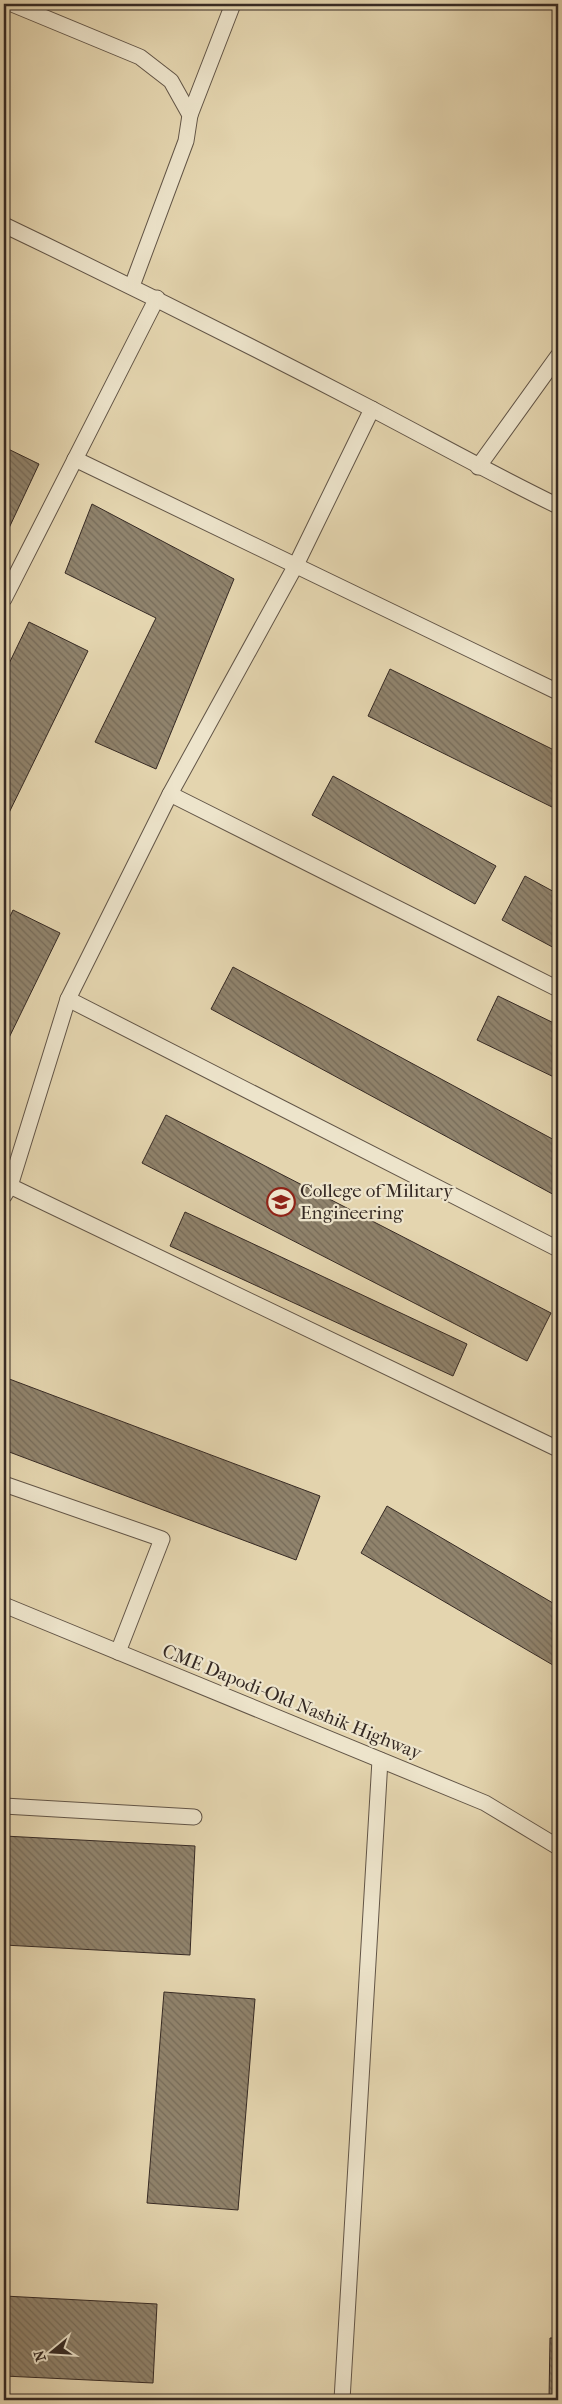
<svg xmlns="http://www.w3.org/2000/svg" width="562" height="2404" font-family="'IM FELL French Canon',serif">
<defs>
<pattern id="building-back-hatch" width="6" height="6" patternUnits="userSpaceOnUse" patternTransform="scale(1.25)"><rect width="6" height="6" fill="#90836c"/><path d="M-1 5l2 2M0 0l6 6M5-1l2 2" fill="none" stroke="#766b59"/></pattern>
</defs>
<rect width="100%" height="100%" fill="#e4d5af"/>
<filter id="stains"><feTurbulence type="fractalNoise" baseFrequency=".004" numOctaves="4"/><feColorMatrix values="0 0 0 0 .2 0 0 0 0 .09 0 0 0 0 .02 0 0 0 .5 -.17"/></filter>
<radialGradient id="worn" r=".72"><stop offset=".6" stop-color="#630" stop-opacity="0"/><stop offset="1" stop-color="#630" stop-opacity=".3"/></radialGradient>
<g fill="url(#building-back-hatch)" stroke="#362a24">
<path d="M 4,447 L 39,464 L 9,528 L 4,526 Z"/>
<path d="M 92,504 L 234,579 L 156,769 L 95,742 L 156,618 L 65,573 Z"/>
<path d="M 29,622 L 88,651 L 4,823 L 4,674 Z"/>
<path d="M 390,669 L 558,752 L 558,810 L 368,716 Z"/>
<path d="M 333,776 L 496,866 L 475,904 L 312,815 Z"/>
<path d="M 525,876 L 558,894 L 558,950 L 502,920 Z"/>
<path d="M 13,910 L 60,933 L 4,1048 L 4,929 Z"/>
<path d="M 233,967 L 558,1142 L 558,1197 L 211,1009 Z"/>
<path d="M 498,996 L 558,1025 L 558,1079 L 477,1040 Z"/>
<path d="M 166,1115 L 551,1313 L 527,1361 L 142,1163 Z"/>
<path d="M 185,1212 L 467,1344 L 453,1376 L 170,1246 Z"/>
<path d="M 4,1377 L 320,1496 L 296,1560 L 4,1450 Z"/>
<path d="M 387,1506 L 558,1606 L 558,1668 L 361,1553 Z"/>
<path d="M 4,1836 L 195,1846 L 190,1955 L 4,1945 Z"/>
<path d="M 164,1992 L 255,1999 L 238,2210 L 147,2203 Z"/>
<path d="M 4,2296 L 157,2304 L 153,2383 L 4,2376 Z"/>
<path d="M 550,2338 L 558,2338 L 558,2400 L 549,2399 Z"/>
</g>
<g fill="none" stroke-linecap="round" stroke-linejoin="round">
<defs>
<g id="service">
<path d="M 12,4 L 140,57 L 171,81 L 190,115 L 186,141 L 132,286"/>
<path d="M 190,115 L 233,4"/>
<path d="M 4,225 C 127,284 249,345 370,408 C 433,441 494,475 558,506"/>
<path d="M 75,459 L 558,692"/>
<path d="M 478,467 L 558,356"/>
<path d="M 4,599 L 157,298"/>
<path d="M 170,794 L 558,989"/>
<path d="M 68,999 L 558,1249"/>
<path d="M 10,1186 L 558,1449"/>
<path d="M 4,1196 L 10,1186 L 68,999 L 170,794 L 296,565 L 372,409"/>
<path d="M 4,1484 L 162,1539 L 118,1652"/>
<path d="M 4,1605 L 485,1803 L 558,1847"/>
<path d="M 4,1806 L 194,1817"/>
<path d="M 342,2400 L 380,1760"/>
</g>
</defs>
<use href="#service" stroke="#625547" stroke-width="17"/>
<use href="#service" stroke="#ede4cb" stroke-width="15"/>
</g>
<defs>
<symbol id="university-ring" viewBox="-11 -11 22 22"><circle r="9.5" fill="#ede4cb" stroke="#8f2418" stroke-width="1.5"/><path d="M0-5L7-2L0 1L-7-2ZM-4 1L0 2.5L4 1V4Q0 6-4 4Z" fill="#8f2418"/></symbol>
</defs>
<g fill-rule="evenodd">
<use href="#university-ring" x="265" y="1186" width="32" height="32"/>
</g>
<g text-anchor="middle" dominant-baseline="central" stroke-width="4.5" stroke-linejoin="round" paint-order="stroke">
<g font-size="19" fill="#362a24" stroke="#ede4cb" text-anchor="start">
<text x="300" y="1191">College of Military<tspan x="300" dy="22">Engineering</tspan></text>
</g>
<g font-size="19" fill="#362a24" stroke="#ede4cb">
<text transform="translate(292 1702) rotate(22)">CME Dapodi-Old Nashik Highway</text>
</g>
</g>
<rect width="562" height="2404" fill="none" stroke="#e4d5af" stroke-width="20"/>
<rect x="5" y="5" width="552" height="2394" fill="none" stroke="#362a24" stroke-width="2.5"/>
<rect x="10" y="10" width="542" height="2384" fill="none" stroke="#362a24"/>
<g transform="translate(52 2352) rotate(252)" stroke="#ede4cb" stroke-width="4" paint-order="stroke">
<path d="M0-4L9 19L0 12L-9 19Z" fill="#362a24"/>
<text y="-8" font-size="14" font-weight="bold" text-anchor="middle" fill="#362a24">N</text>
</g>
<rect width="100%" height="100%" filter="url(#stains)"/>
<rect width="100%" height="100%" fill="url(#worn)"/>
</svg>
